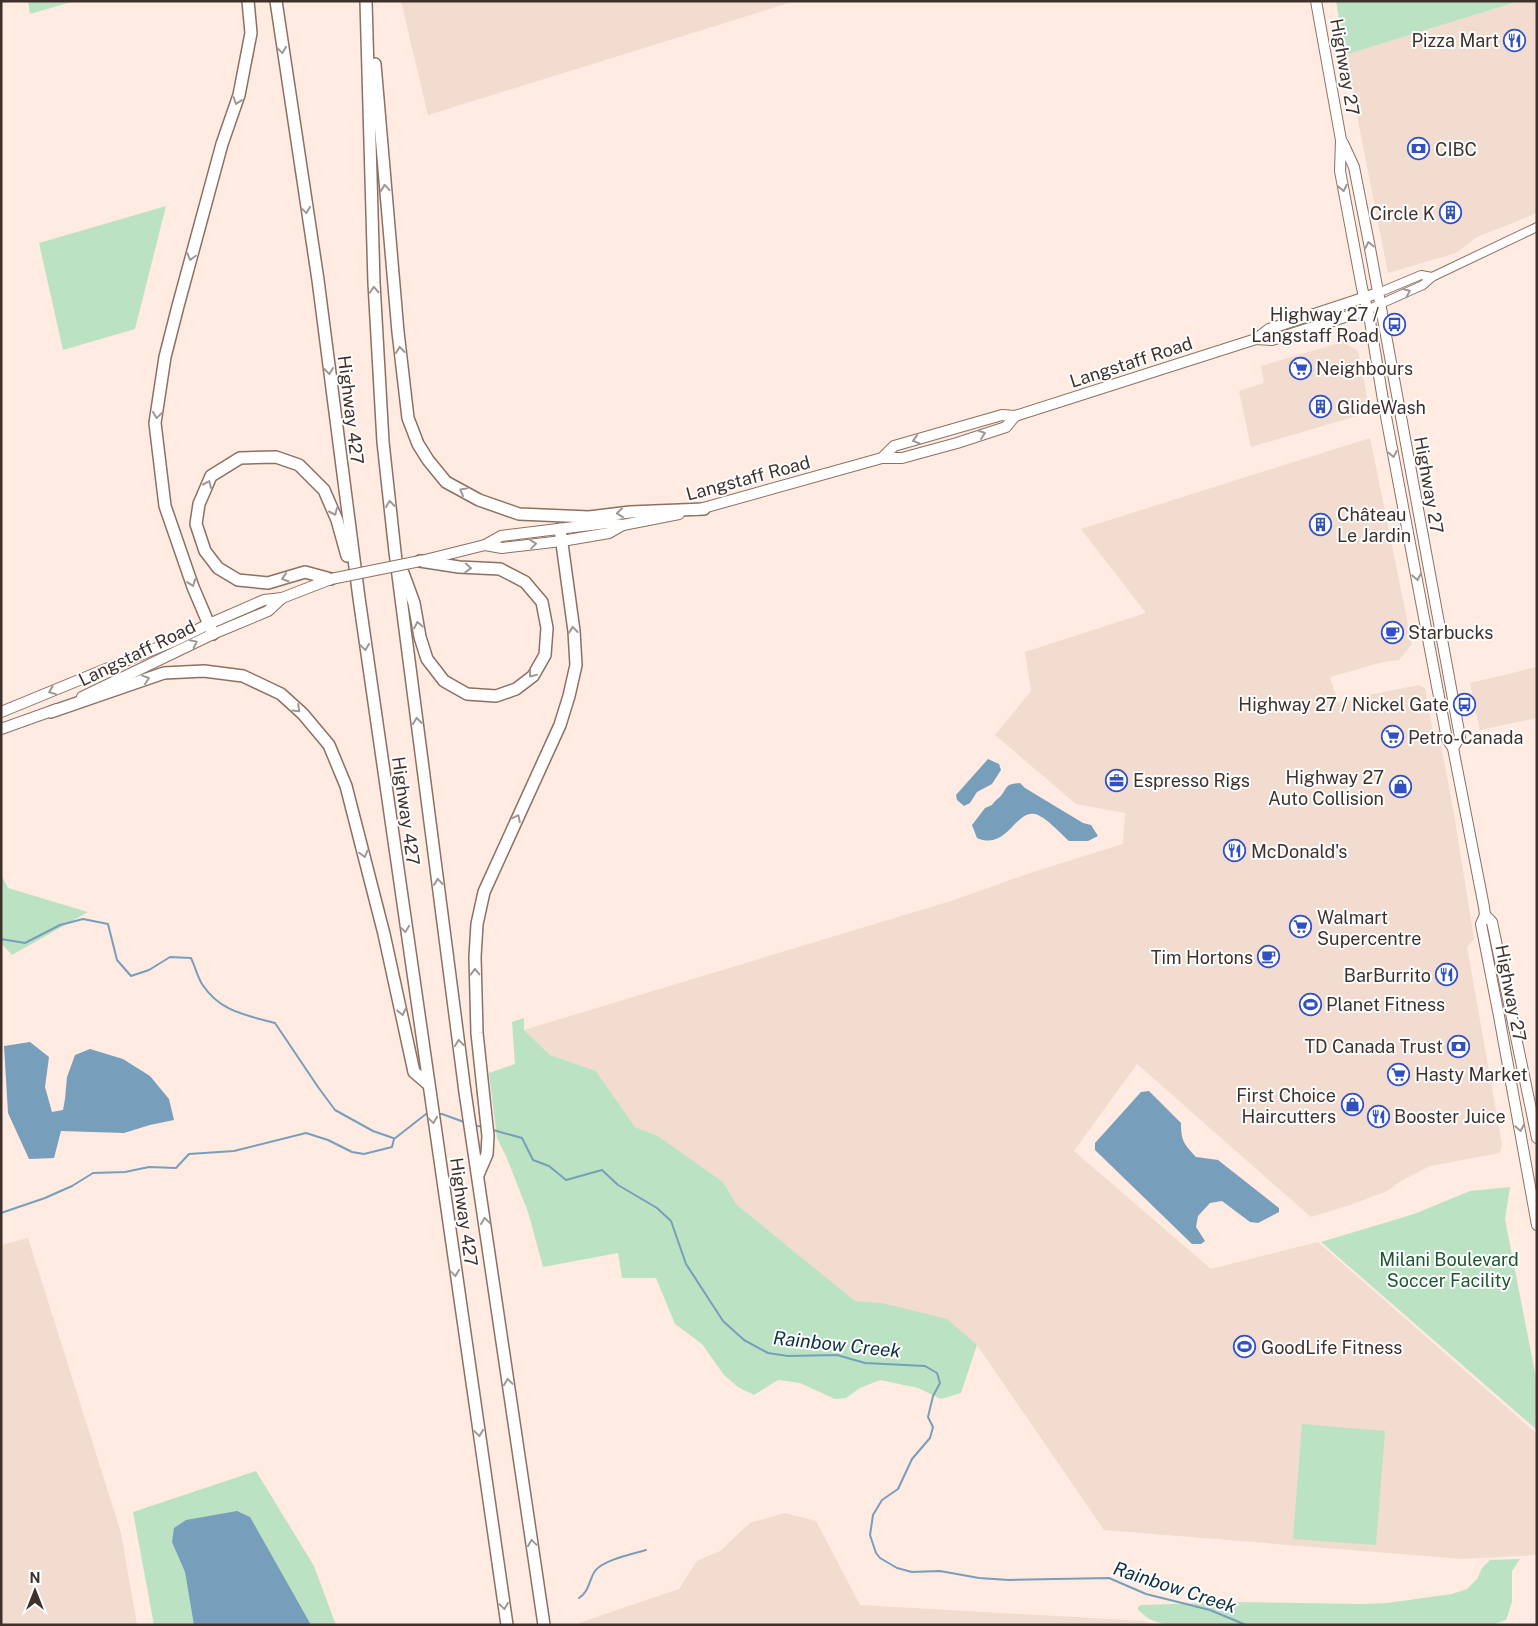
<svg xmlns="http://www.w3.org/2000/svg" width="1538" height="1626" font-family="'Public Sans',sans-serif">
<rect width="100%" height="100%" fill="#ffebe1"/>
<g fill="#f2dbcf">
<path d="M 401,1 L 795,1 L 428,115 Z"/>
<path d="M 1521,1 L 1537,1 L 1537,213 L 1477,237 L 1456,253 L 1388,273 L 1345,55 Z"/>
<path d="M 1343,342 L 1358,351 L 1370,412 L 1251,447 L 1239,391 L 1264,383 L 1261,366 Z"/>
<path d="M 1370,438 L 1412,644 L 1399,660 L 1383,662 L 1330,677 L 1338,703 L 1368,695 L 1419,685 L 1423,687 L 1425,689 L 1433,732 L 1441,745 L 1454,814 L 1474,939 L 1467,947 L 1502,1145 L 1500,1153 L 1430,1166 L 1401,1181 L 1387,1191 L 1350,1205 L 1311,1217 L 1137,1064 L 1074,1151 L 1211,1269 L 1318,1242 L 1537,1434 L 1537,1555 L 1463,1559 L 1104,1530 L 977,1345 L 967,1337 L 882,1303 L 855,1301 L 736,1204 L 723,1182 L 658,1136 L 635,1127 L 596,1071 L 550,1055 L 524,1030 L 951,901 L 1033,872 L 1123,844 L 1125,813 L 1076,804 L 995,735 L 1031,691 L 1025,652 L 1146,613 L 1081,529 Z"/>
<path d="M 1537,667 L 1537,718 L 1480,730 L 1470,683 Z"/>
<path d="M 28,1238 L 121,1533 L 137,1625 L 1,1625 L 1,1245 Z"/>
<path d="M 785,1513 L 816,1521 L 860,1605 L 1144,1621 L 1153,1625 L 579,1625 L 579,1623 L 679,1589 L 697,1561 L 720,1551 L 750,1523 Z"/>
</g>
<g fill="#bce2c4">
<path d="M 28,1 L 75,1 L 30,14 Z"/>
<path d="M 1336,1 L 1520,1 L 1345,55 Z"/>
<path d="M 166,206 L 135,329 L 63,350 L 39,243 Z"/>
<path d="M 1,874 L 8,888 L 88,912 L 12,955 L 1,943 Z"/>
<path d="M 524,1018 L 524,1030 L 550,1055 L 596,1071 L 635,1127 L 658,1136 L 723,1182 L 736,1204 L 855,1301 L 882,1303 L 947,1319 L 977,1345 L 961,1393 L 941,1399 L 918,1388 L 880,1380 L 860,1388 L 846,1398 L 835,1399 L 800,1383 L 778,1380 L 754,1395 L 738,1387 L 724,1375 L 702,1344 L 675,1324 L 656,1278 L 622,1278 L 618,1253 L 543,1267 L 528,1212 L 506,1156 L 497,1138 L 489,1073 L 515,1064 L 512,1022 Z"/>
<path d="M 1510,1187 L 1505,1219 L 1537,1383 L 1537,1430 L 1321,1242 L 1414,1214 L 1470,1191 Z"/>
<path d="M 1302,1424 L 1385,1431 L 1376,1545 L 1293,1539 Z"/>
<path d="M 256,1471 L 314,1566 L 336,1625 L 154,1625 L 133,1512 Z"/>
<path d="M 1520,1559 L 1512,1571 L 1512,1602 L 1506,1620 L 1491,1625 L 1166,1625 L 1149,1619 L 1138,1610 L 1138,1607 L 1141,1605 L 1234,1602 L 1362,1604 L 1387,1603 L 1452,1594 L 1467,1589 L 1477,1579 L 1482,1568 L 1490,1560 Z"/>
</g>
<g fill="#779fbb">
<path d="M 988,759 L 999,764 L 1001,770 L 992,784 L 977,792 L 970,803 L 964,806 L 957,800 L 956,795 Z"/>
<path d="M 1020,783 L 1025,788 L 1083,823 L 1091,825 L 1098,836 L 1088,841 L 1069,841 C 1061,834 1045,816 1035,814 C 1015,810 1007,851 977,838 L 972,825 L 985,808 L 992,805 C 995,800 1000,798 1003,793 C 1008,784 1009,784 1020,783 Z"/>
<path d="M 30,1042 L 49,1057 L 45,1087 L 52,1112 L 63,1110 L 65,1099 L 67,1077 L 75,1055 L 90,1049 L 123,1059 L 150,1076 L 169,1099 L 174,1120 L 150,1125 L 124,1133 L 61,1131 L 54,1158 L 29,1159 L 8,1113 L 4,1046 Z"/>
<path d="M 1149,1091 L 1181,1123 C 1181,1141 1184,1144 1196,1157 L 1218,1160 L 1279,1208 L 1279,1212 L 1258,1223 L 1250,1222 L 1222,1201 L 1210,1203 L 1198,1216 L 1196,1227 L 1205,1241 L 1201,1244 L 1192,1244 L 1095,1150 L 1095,1143 L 1141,1092 Z"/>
<path d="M 237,1511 L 250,1517 L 311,1625 L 194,1625 L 185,1572 L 172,1542 L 174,1528 L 186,1520 Z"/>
</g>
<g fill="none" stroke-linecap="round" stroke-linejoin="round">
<g stroke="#779fbb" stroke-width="2">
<path d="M 1,939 L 25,943 L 60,925 L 83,919 L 108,924 L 117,960 L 131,976 L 149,970 L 170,957 L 191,958 C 195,966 197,976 202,984 C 220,1012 246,1015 275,1023 L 318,1087 L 335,1110 L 373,1131 L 393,1138"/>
<path d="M 438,1114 L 442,1114 L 464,1122"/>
<path d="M 473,1125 L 483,1127"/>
<path d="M 493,1130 L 522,1138 L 533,1160 L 549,1166 L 566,1180 L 602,1170 L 618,1185 L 657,1208 L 671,1221 L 686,1264 L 723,1321 L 744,1340 L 768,1353 L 788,1356 L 837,1355 L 865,1363 L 925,1366 L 937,1373 L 940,1383 L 933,1396 L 928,1417 L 933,1427 L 930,1438 L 912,1459 L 898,1489 L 882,1500 L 873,1515 L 870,1535 L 876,1553 L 880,1558 L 897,1568 L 912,1572 L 940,1571 L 979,1578 L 1009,1580 L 1109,1578 L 1146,1594 L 1210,1610 L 1246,1625"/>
<path d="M 394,1139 L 426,1114 L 428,1114"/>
<path d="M 1,1213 L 45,1198 L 72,1186 L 93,1173 L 125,1172 L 149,1167 L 176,1168 L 189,1154 L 234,1151 L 306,1133 L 328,1140 L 352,1152 L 364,1154 L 392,1147 L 394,1139"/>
<path d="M 579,1598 C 589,1592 589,1580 595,1571 C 603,1560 633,1554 646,1550"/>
</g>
<defs>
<g id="minor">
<path d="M 1378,293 L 1421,275 L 1432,277"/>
<path d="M 1367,310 L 1423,285 L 1432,277 L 1537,227"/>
</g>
<g id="major">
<path d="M 1316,1 L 1341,140 L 1340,171 L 1362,288 L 1370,321 L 1384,406 L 1447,739 L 1453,748 L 1484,907 L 1485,915 L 1481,924 L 1499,1016 L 1537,1225"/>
<path d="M 1343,143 L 1354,167 L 1369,243 L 1460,737 L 1453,748"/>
<path d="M 1256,339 L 1269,329 L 1378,293"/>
<path d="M 882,458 L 894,446 L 1002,415 L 1015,416 L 1256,339 L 1272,340 L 1367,310"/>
<path d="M 696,510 L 882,458 L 902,458 L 957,443 L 1006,427 L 1015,416"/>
<path d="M 485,545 L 502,548 L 562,541 L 609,533 L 623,525 L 679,514"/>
<path d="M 421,561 L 485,545 L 501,536 L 607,523 L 623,525"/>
<path d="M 82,697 L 213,634 L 268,611 L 282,598"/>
<path d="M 1,712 L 174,641 L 209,624 L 264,600 L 282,598 L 331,579"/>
<path d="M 1,729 L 57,709"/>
<path d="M 1485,915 L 1492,922 L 1537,1138"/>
</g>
<g id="highway">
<path d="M 276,1 L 318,280 L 359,598 L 507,1625"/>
<path d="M 366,1 L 374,283 L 383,442 L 395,552 L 465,1092 L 544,1625"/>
<path d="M 375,64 L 398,332 L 408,418 L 418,444 L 428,460 L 446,482 L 479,500 L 519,514 L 589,517 L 630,512 L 704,509"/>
<path d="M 403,573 L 414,603 L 420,637 L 427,659 L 444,681 L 467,694 L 496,696 L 516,689 L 533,676 L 545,655 L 547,628 L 542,602 L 525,582 L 500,569 L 459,567 L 420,561"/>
<path d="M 331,579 L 305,572 L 268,583 L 238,580 L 218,568 L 205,551 L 196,524 L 199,504 L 211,476 L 240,458 L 276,457 L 299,465 L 324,490 L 337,520 L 347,556"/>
<path d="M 213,634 L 193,587 L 165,506 L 155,423 L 165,357 L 178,306 L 222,144 L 239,95 L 251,33 L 248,1"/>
<path d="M 51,712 L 164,673 L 204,671 L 243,676 L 281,694 L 303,714 L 329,745 L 346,786 L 384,934 L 414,1072 L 428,1084"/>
<path d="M 478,1175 L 487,1154 L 488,1136 L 477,1033 L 475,957 L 477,924 L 484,892 L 560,725 L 569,696 L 576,665 L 574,631 L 560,529"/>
</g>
</defs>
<use href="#minor" stroke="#8d7062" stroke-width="10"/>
<use href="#major" stroke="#8d7062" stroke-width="12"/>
<use href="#highway" stroke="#8d7062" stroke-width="14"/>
<use href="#minor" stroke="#fff" stroke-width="8"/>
<use href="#major" stroke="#fff" stroke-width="10"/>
<use href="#highway" stroke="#fff" stroke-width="11"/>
<defs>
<path id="major-bridge" d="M 331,579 L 420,561"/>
</defs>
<use href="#major-bridge" stroke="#8d7062" stroke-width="12" stroke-linecap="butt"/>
<use href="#major-bridge" stroke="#fff" stroke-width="10"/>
</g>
<defs><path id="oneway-chevron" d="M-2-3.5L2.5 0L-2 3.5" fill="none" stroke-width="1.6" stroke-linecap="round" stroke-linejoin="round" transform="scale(1.25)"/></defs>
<g stroke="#9e9895">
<use href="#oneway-chevron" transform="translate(282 50) rotate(82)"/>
<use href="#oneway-chevron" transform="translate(237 101) rotate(109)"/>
<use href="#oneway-chevron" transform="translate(385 188) rotate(-95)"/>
<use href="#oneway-chevron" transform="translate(1343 188) rotate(79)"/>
<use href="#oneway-chevron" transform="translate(306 210) rotate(82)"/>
<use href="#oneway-chevron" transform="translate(1369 245) rotate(-101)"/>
<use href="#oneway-chevron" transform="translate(191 257) rotate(106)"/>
<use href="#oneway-chevron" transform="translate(374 290) rotate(-93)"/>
<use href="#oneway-chevron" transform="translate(1407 292) rotate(-24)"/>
<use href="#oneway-chevron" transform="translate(400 350) rotate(-97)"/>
<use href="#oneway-chevron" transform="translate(329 371) rotate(83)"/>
<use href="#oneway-chevron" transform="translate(157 415) rotate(98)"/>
<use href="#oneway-chevron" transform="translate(982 434) rotate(-19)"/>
<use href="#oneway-chevron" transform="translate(916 440) rotate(164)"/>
<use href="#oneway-chevron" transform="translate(1393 454) rotate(79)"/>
<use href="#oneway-chevron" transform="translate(208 484) rotate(-66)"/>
<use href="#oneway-chevron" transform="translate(463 491) rotate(-151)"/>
<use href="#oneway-chevron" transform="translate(390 504) rotate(-97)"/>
<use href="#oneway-chevron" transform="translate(334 512) rotate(66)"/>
<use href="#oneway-chevron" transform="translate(620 513) rotate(174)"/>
<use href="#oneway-chevron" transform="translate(533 544) rotate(-7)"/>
<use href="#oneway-chevron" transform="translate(468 568) rotate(3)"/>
<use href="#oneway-chevron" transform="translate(1417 577) rotate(79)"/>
<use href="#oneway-chevron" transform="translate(285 578) rotate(163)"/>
<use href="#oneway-chevron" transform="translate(192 583) rotate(70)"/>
<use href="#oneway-chevron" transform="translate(418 625) rotate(-101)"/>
<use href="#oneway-chevron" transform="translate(573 630) rotate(-96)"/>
<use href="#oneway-chevron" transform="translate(194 643) rotate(-26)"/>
<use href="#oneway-chevron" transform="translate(365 647) rotate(82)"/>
<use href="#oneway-chevron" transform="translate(532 674) rotate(129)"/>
<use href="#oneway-chevron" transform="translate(146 679) rotate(-19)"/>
<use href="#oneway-chevron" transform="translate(52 691) rotate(158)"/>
<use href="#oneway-chevron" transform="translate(297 709) rotate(43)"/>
<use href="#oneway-chevron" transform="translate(417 721) rotate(-97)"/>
<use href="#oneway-chevron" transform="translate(517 818) rotate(-64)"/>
<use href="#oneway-chevron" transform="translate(364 854) rotate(75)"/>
<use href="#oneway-chevron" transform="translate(438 882) rotate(-97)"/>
<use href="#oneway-chevron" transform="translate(405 929) rotate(82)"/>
<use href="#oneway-chevron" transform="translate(475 972) rotate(-91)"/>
<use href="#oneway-chevron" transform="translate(402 1012) rotate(78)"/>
<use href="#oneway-chevron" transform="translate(459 1043) rotate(-97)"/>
<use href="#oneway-chevron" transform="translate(433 1120) rotate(82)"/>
<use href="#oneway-chevron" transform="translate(1520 1128) rotate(80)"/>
<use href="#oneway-chevron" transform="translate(485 1221) rotate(-98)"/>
<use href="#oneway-chevron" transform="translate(455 1273) rotate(82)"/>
<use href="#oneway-chevron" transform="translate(508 1382) rotate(-98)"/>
<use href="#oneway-chevron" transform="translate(479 1433) rotate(82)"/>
<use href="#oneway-chevron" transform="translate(532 1543) rotate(-98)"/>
<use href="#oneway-chevron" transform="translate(504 1606) rotate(82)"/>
</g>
<defs>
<symbol id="restaurant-ring" viewBox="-11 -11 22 22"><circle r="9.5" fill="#fff" stroke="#3150c1" stroke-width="1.5"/><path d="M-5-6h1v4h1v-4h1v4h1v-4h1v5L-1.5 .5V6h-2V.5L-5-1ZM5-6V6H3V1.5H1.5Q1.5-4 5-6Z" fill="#3150c1"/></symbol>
<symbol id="bank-ring" viewBox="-11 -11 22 22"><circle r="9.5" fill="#fff" stroke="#3150c1" stroke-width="1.5"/><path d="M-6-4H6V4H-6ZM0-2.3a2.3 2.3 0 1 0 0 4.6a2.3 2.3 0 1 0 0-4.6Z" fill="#3150c1"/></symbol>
<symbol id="building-ring" viewBox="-11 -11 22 22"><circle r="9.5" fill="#fff" stroke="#3150c1" stroke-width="1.5"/><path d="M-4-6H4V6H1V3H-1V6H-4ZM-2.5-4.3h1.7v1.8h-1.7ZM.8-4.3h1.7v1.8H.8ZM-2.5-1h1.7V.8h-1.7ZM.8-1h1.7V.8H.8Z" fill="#3150c1"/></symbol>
<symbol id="bus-ring" viewBox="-11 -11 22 22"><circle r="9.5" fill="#fff" stroke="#3150c1" stroke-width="1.5"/><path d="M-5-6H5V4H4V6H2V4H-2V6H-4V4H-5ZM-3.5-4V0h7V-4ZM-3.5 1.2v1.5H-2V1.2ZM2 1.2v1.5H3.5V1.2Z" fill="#3150c1"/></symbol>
<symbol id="supermarket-ring" viewBox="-11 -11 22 22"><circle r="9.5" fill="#fff" stroke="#3150c1" stroke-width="1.5"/><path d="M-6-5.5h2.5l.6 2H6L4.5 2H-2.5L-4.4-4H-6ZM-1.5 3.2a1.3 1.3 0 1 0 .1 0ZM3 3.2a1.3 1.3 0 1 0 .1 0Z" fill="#3150c1"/></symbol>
<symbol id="cafe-ring" viewBox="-11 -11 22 22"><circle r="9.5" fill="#fff" stroke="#3150c1" stroke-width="1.5"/><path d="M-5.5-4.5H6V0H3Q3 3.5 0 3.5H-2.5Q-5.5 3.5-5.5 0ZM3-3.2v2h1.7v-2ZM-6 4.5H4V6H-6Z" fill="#3150c1"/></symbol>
<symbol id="office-ring" viewBox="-11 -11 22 22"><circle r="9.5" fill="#fff" stroke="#3150c1" stroke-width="1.5"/><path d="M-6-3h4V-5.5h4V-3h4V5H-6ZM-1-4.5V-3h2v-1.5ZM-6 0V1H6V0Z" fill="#3150c1"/></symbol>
<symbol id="shop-ring" viewBox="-11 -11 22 22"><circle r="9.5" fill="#fff" stroke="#3150c1" stroke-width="1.5"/><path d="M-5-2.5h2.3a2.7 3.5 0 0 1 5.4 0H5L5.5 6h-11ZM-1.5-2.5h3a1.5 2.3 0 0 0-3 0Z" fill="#3150c1"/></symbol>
<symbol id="stadium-ring" viewBox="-11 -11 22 22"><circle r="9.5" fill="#fff" stroke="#3150c1" stroke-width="1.5"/><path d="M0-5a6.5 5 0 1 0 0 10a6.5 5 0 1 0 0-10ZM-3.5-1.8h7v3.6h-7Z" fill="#3150c1"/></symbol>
</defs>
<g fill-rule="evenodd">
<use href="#restaurant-ring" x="1502" y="28" width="25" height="25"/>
<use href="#bank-ring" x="1406" y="136" width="25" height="25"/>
<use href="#building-ring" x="1438" y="200" width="25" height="25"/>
<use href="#bus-ring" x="1382" y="312" width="25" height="25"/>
<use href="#supermarket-ring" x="1288" y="356" width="25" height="25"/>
<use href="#building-ring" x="1308" y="394" width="25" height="25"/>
<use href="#building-ring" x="1308" y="512" width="25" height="25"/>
<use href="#cafe-ring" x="1380" y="620" width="25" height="25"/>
<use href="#bus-ring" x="1452" y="692" width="25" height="25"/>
<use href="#supermarket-ring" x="1380" y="724" width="25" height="25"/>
<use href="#office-ring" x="1104" y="768" width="25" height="25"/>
<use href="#shop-ring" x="1388" y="774" width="25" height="25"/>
<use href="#restaurant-ring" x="1222" y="838" width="25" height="25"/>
<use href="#supermarket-ring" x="1288" y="914" width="25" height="25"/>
<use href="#cafe-ring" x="1256" y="944" width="25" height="25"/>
<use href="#restaurant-ring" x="1434" y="962" width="25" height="25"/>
<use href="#stadium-ring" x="1298" y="992" width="25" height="25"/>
<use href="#bank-ring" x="1446" y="1034" width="25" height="25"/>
<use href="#supermarket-ring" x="1386" y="1062" width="25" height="25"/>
<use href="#shop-ring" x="1340" y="1092" width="25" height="25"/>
<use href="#restaurant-ring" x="1366" y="1104" width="25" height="25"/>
<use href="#stadium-ring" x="1232" y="1334" width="25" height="25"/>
</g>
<g text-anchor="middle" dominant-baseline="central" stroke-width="4" stroke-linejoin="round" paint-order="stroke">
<g font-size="18" fill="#3e312b" stroke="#fff" text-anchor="start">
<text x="1499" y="40" text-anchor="end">Pizza Mart</text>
<text x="1435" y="149">CIBC</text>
<text x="1435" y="213" text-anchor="end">Circle K</text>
<text x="1379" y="314" text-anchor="end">Highway 27 /<tspan x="1379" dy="21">Langstaff Road</tspan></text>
<text x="1316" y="368">Neighbours</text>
<text x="1337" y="407">GlideWash</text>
<text x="1337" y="514">Château<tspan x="1337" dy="21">Le Jardin</tspan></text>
<text x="1408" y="632">Starbucks</text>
<text x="1449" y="704" text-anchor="end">Highway 27 / Nickel Gate</text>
<text x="1408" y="737">Petro-Canada</text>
<text x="1384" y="777" text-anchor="end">Highway 27<tspan x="1384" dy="21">Auto Collision</tspan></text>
<text x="1133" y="780">Espresso Rigs</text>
<text x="1251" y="851">McDonald's</text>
<text x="1317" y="917">Walmart<tspan x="1317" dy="21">Supercentre</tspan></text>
<text x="1253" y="957" text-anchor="end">Tim Hortons</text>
<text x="1431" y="975" text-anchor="end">BarBurrito</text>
<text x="1326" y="1004">Planet Fitness</text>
<text x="1443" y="1046" text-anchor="end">TD Canada Trust</text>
<text x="1415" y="1074">Hasty Market</text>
<text x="1336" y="1095" text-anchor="end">First Choice<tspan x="1336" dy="21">Haircutters</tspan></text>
<text x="1394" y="1116">Booster Juice</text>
<text x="1261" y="1347">GoodLife Fitness</text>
</g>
<g font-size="18" fill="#3e312b" stroke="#fff">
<text transform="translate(1345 67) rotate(80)">Highway 27</text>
<text transform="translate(1131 362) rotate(-18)">Langstaff Road</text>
<text transform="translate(351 410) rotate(83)">Highway 427</text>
<text transform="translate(748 478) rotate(-15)">Langstaff Road</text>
<text transform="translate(1429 485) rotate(80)">Highway 27</text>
<text transform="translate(137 653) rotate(-26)">Langstaff Road</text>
<text transform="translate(406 811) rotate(82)">Highway 427</text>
<text transform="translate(1511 993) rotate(79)">Highway 27</text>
<text transform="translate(464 1212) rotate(82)">Highway 427</text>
</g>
<g font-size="18" fill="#1b562e" stroke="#fff">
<text x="1449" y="1259">Milani Boulevard<tspan x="1449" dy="21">Soccer Facility</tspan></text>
</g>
<g font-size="19" font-style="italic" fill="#0d2f44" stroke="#fff">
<text transform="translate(837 1344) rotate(6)">Rainbow Creek</text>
<text transform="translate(1175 1587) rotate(18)">Rainbow Creek</text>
</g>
</g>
<rect width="1538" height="1626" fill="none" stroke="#3e312b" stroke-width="5"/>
<g transform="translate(35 1591)" stroke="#ffffff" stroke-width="4" paint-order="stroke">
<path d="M0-4L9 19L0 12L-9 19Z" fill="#3e312b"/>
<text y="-8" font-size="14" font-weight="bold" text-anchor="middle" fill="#3e312b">N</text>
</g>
</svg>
